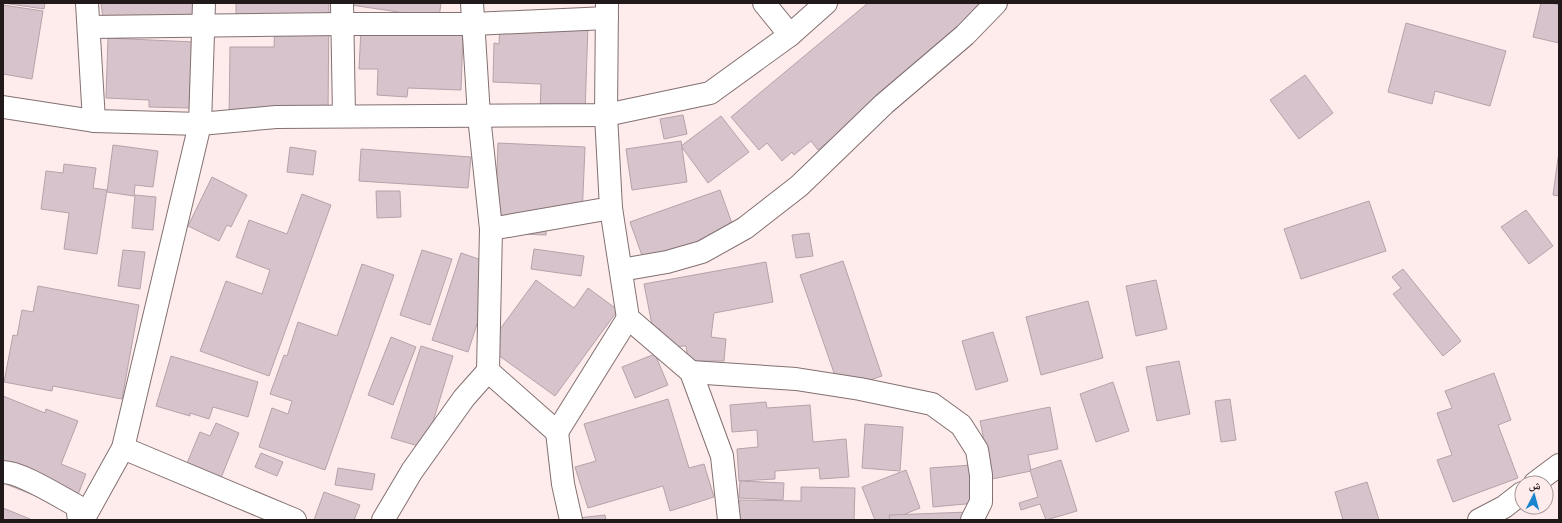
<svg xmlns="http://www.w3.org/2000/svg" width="1562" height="523" font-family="Commissioner,'Noto Naskh Arabic',sans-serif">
<rect width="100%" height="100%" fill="#feebeb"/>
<g fill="#d7c3cb" stroke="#b5a2aa">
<path d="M 3,3 L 45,3 L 44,9 Z"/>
<path d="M 101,3 L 195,3 L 197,21 L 105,32 Z"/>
<path d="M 236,3 L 329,3 L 328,114 L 229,122 L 230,47 L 274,47 L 275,19 L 236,19 Z"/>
<path d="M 351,3 L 441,3 L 439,18 L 351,5 Z"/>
<path d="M 868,3 L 995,3 L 818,150 L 811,141 L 794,155 L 792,152 L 782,161 L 767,143 L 759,150 L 731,117 Z"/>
<path d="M 1541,3 L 1551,3 L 1559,5 L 1559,43 L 1533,37 Z"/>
<path d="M 3,5 L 43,11 L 32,79 L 3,74 Z"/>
<path d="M 500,22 L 588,25 L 585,113 L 540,112 L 541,84 L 493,82 L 494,43 L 499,44 Z"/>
<path d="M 1406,23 L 1506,51 L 1490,106 L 1435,91 L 1432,104 L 1388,92 Z"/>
<path d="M 361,29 L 463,33 L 461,90 L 408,88 L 407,97 L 377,95 L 378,69 L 359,69 Z"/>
<path d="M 108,38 L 194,42 L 191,108 L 149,107 L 149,100 L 106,98 Z"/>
<path d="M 1305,75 L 1333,113 L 1299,139 L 1270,100 Z"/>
<path d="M 683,115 L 687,134 L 664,139 L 660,119 Z"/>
<path d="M 721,116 L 749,152 L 708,183 L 681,146 Z"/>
<path d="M 681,141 L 687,182 L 632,190 L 626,149 Z"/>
<path d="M 498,143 L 585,147 L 582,218 L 547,216 L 546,235 L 495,233 Z"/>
<path d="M 113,145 L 158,151 L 153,187 L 135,185 L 134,196 L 107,192 Z"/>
<path d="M 290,147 L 316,151 L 313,175 L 287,172 Z"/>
<path d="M 361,149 L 471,157 L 468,188 L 359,181 Z"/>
<path d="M 1559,151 L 1559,196 L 1553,195 Z"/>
<path d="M 64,164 L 96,168 L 93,188 L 107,190 L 97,254 L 64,249 L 69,213 L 41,209 L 46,171 L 63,173 Z"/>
<path d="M 212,177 L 247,195 L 231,227 L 227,225 L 219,241 L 188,226 Z"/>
<path d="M 720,190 L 734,229 L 644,261 L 630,222 Z"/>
<path d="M 376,191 L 400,191 L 401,217 L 377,218 Z"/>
<path d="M 302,194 L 331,205 L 269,376 L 200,351 L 226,281 L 262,294 L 270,270 L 236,257 L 249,220 L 287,234 Z"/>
<path d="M 135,195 L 156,197 L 153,230 L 132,228 Z"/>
<path d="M 1369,201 L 1386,251 L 1301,279 L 1284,229 Z"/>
<path d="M 1526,210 L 1553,246 L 1529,264 L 1501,227 Z"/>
<path d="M 809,233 L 813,256 L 796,258 L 792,235 Z"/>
<path d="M 534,249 L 584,256 L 581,276 L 531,269 Z"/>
<path d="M 123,250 L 145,252 L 140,289 L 118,286 Z"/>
<path d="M 422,250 L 452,259 L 430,325 L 400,315 Z"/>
<path d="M 461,253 L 496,265 L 468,352 L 432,340 Z"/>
<path d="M 843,261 L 882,376 L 840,390 L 800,275 Z"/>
<path d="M 766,262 L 773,302 L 714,313 L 711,337 L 726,339 L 724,361 L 688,361 L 686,346 L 663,347 L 660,329 L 653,330 L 644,284 Z"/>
<path d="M 362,264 L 394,275 L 325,470 L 259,447 L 272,408 L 288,414 L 292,401 L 270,394 L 284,355 L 287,356 L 298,322 L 337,336 Z"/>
<path d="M 1403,269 L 1461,341 L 1443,356 L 1393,294 L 1401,288 L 1392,277 Z"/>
<path d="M 536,280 L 574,308 L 588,288 L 618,310 L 555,396 L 487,347 Z"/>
<path d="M 1156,280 L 1167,329 L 1136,336 L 1126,286 Z"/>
<path d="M 38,286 L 139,305 L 122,399 L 53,386 L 52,391 L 4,382 L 13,335 L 17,336 L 22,310 L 33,312 Z"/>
<path d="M 1088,301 L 1103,358 L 1041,375 L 1026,317 Z"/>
<path d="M 993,332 L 1008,381 L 976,390 L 962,341 Z"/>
<path d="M 391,337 L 416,347 L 393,405 L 368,395 Z"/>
<path d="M 421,346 L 453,356 L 425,448 L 391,438 Z"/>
<path d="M 655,354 L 668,385 L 635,398 L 622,367 Z"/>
<path d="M 171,356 L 258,382 L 248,417 L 213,407 L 209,419 L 190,413 L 190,416 L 156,406 Z"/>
<path d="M 1179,361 L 1190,414 L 1157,421 L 1146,367 Z"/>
<path d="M 1494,373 L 1511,420 L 1498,425 L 1518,478 L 1453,502 L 1437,460 L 1452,455 L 1437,413 L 1452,408 L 1445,391 Z"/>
<path d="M 1113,382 L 1129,431 L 1096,442 L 1080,394 Z"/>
<path d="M 3,396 L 45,413 L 46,409 L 78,421 L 61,464 L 86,474 L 72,510 L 3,483 Z"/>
<path d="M 668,399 L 689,468 L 704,464 L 714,497 L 670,511 L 663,486 L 588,508 L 575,467 L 596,461 L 584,424 Z"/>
<path d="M 1230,399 L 1236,440 L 1221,442 L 1215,401 Z"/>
<path d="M 766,402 L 767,408 L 810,405 L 813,442 L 846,439 L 849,477 L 820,479 L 819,468 L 775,471 L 775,479 L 739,481 L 737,449 L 758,447 L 757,430 L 732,432 L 730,405 Z"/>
<path d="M 1050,407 L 1058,449 L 1028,455 L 1031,471 L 992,479 L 980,421 Z"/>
<path d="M 216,423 L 239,433 L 219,483 L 185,468 L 200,432 L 210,436 Z"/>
<path d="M 865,424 L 903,427 L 900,471 L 862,468 Z"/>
<path d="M 261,453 L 283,462 L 277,476 L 255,467 Z"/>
<path d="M 1061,460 L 1077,511 L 1046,520 L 1040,504 L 1021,510 L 1019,503 L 1038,497 L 1030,470 Z"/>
<path d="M 972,465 L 976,503 L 933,507 L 930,468 Z"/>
<path d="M 338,468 L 375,474 L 372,490 L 335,485 Z"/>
<path d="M 906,470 L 920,508 L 890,520 L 875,520 L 862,487 Z"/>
<path d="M 740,481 L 784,483 L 783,500 L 739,498 Z"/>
<path d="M 1367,482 L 1379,520 L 1343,520 L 1335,492 Z"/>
<path d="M 801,487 L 855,488 L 854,520 L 738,520 L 739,500 L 801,501 Z"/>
<path d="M 324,492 L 360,505 L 354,520 L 314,520 Z"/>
<path d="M 3,508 L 30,519 L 30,520 L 3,520 Z"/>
<path d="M 969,512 L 969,520 L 890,520 L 889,515 Z"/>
<path d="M 605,515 L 606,520 L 578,520 L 578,518 Z"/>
</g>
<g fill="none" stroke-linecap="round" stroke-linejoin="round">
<defs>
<g id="minor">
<path d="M 87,3 L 94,121"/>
<path d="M 342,3 L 344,116"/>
<path d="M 472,3 L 479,116 L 491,229 L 488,371"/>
<path d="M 607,3 L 606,115 L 611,208 L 628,318 L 691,372 L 722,456 L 729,520"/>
<path d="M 764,3 L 790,35"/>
<path d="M 89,27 L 342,24 L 473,24 L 607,18"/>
<path d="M 3,107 L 94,121 L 200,124 L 276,117 L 606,115 L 710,93 L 790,35 L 826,3"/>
<path d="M 491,229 L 611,208"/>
<path d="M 621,270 L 667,262 L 702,252 L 745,228 L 799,186 L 884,104 L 965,35 L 996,3"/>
<path d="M 691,372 L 796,379 L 860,389 L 932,404 L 961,425 L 977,450 L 981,475 L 981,502 L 972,520"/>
<path d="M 557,432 L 628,318"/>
<path d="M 123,448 L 295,520"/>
<path d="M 3,472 C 21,472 60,497 77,506 L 79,520"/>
<path d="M 1535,483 L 1559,465"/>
<path d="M 83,520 L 123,448 L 200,124 L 204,3"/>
<path d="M 383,520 L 412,471 L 464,398 L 488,371 L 557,432 L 563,484 L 571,520"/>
<path d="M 1479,520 L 1504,507 L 1522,493"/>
</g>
</defs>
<use href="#minor" stroke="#837070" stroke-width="24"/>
<use href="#minor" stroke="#fff" stroke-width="22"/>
</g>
<rect width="1562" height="523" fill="none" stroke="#221a1a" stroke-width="8"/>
<g transform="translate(1534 495) rotate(6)"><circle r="19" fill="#feebeb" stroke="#a69797"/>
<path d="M0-3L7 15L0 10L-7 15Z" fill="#1a84ce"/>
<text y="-6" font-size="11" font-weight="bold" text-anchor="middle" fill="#221a1a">ش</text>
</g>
</svg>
